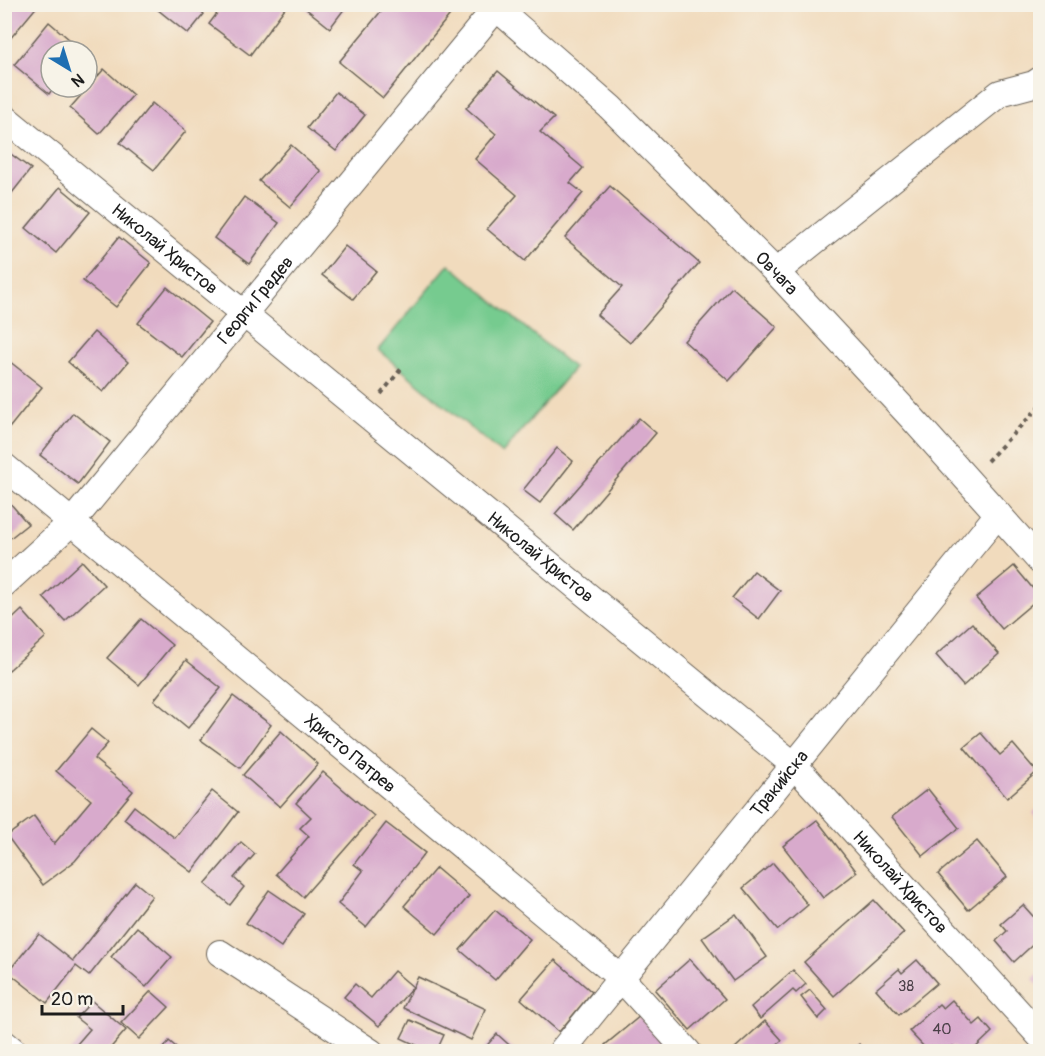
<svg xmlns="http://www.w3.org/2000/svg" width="1045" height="1056" font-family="Pangolin,sans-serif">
<rect width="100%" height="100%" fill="#f7f3e8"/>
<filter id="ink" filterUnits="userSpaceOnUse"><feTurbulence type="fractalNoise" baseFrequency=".0167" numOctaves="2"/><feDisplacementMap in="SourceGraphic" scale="12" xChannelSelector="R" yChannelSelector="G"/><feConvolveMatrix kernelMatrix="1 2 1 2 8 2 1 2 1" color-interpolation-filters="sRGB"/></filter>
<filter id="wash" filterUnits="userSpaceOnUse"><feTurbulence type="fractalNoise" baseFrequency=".008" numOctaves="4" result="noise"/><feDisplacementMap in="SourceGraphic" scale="24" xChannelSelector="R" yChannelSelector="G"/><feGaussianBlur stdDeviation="1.35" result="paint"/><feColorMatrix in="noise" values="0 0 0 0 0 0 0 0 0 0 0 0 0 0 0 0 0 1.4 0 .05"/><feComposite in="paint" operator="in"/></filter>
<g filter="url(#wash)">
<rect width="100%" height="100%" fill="#f1dbbd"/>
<path fill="#76cb8f" stroke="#497456" stroke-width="1.5" d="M 449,264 L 574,368 L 502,454 L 378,350 Z"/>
<g id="blocks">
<g fill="#d8aacc">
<path d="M 4,4 L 39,4 L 4,46 Z"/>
<path d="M 160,4 L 193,4 L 204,14 L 188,34 L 157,9 Z"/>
<path d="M 224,4 L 288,4 L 250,55 L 209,24 Z"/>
<path d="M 300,4 L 348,4 L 330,28 Z"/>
<path d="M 387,4 L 445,4 L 453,11 L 383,98 L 339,62 Z"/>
<path d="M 49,22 L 83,51 L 51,51 L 51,87 L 54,87 L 49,94 L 14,65 Z"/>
<path d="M 104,69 L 133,95 L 99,134 L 70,108 Z"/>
<path d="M 498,71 L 554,118 L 540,132 L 583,168 L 570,183 L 583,193 L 525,261 L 487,229 L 517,195 L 475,159 L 496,134 L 466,108 Z"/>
<path d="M 336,92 L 365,115 L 336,151 L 307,128 Z"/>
<path d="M 152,103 L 186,131 L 154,170 L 120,143 Z"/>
<path d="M 291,145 L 321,171 L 290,207 L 259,181 Z"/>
<path d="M 4,149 L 31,169 L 4,203 Z"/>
<path d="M 610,186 L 699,263 L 630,343 L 597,315 L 622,287 L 565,238 Z"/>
<path d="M 60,187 L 90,212 L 56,253 L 26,228 Z"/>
<path d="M 244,197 L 279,223 L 249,264 L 214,238 Z"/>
<path d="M 119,237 L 151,263 L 116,307 L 83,281 Z"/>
<path d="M 345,246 L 376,271 L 353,299 L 322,275 Z"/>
<path d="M 167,287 L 210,322 L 182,357 L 138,323 Z"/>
<path d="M 732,287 L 777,327 L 729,381 L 684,341 Z"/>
<path d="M 94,332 L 128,362 L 103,392 L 68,362 Z"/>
<path d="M 9,361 L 42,387 L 10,427 L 4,423 L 4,367 Z"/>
<path d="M 73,413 L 110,442 L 78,484 L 40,455 Z"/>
<path d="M 639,418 L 656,433 L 573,530 L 555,514 Z"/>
<path d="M 557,448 L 573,461 L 540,503 L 523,490 Z"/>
<path d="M 4,496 L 28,524 L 4,543 Z"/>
<path d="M 82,561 L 104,585 L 65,621 L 43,597 Z"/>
<path d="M 1014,566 L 1040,597 L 1002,629 L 976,598 Z"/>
<path d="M 754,571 L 780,591 L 759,619 L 732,598 Z"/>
<path d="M 22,610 L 46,637 L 9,670 L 5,666 L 5,626 Z"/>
<path d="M 141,619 L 172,645 L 139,685 L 107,658 Z"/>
<path d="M 972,623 L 999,654 L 963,686 L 936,655 Z"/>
<path d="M 186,660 L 221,688 L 188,728 L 154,700 Z"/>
<path d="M 233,696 L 271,725 L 240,768 L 201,740 Z"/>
<path d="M 91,729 L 108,743 L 94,759 L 133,791 L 75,861 L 43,885 L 7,836 L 34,816 L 54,844 L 91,800 L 56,771 Z"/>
<path d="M 281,731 L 318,764 L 280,807 L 243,775 Z"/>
<path d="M 981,733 L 1000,755 L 1013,744 L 1037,772 L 1007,798 L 964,747 Z"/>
<path d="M 323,772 L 374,816 L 303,897 L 276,874 L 309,836 L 300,828 L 311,817 L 296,803 Z"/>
<path d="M 928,789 L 959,828 L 923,856 L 892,817 Z"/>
<path d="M 212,791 L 238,812 L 192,872 L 124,819 L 134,806 L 175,838 Z"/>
<path d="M 1040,807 L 1040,822 L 1033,813 Z"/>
<path d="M 817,820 L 857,872 L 823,898 L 783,846 Z"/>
<path d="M 386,823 L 425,853 L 366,927 L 338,904 L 363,871 L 354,864 Z"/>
<path d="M 977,841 L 1007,877 L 968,910 L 938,874 Z"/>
<path d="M 241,842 L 255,854 L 234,878 L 244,887 L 230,905 L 205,884 Z"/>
<path d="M 773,863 L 808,905 L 778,930 L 743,888 Z"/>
<path d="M 436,868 L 469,896 L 437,934 L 404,906 Z"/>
<path d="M 135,882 L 152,896 L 89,976 L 76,966 L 47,1003 L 8,972 L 39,934 L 73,961 Z"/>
<path d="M 269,890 L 304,914 L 281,947 L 246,923 Z"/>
<path d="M 874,900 L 904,933 L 834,996 L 804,962 Z"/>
<path d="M 1023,905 L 1040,924 L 1040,938 L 1014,962 L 996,941 L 1007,931 L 1001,924 Z"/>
<path d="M 495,910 L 530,939 L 495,980 L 460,950 Z"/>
<path d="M 736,914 L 767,957 L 733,981 L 702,938 Z"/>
<path d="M 137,927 L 172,957 L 146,987 L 111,957 Z"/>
<path d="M 690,959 L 725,999 L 690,1030 L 655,990 Z"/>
<path d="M 555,960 L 592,992 L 559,1032 L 521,999 Z"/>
<path d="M 917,960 L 937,983 L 899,1015 L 876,989 L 899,969 L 902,973 Z"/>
<path d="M 793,970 L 806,984 L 796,993 L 793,990 L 760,1019 L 751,1007 Z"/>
<path d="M 394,971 L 413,987 L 379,1026 L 344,997 L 355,984 L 371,998 Z"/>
<path d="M 1040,972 L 1040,987 L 1033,979 Z"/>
<path d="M 418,977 L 486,1009 L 471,1040 L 403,1008 Z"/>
<path d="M 810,990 L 827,1010 L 818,1019 L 801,997 Z"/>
<path d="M 151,991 L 169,1007 L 139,1039 L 121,1023 Z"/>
<path d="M 952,1000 L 974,1025 L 981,1019 L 992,1032 L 971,1052 L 958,1052 L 953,1046 L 946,1052 L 921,1052 L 925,1048 L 909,1031 L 939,1004 L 943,1008 Z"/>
<path d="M 92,1001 L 126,1030 L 107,1052 L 70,1052 L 90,1029 L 76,1018 Z"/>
<path d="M 640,1016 L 668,1050 L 667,1052 L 610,1052 L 605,1045 Z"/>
<path d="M 410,1020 L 444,1035 L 436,1052 L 431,1052 L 401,1038 Z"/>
<path d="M 765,1021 L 782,1040 L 769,1052 L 737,1052 L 734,1049 Z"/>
<path d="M 497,1034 L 517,1052 L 481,1052 Z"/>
<path d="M 169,1041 L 182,1052 L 161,1052 Z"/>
<path d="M 582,1044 L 592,1052 L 576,1052 Z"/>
<path d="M 859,1044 L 865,1052 L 850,1052 Z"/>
</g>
</g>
</g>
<g filter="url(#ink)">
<use href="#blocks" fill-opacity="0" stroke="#675f54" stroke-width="1.5"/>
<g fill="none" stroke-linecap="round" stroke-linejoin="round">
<defs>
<g id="minor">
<path id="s1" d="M 492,4 L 610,107 L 776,272 L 912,418 L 1040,561"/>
<path id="s2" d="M 4,117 L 794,765 L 1040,1036"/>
<path d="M 776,272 L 1000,93 L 1034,84 L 1040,80"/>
<path id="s3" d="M 4,466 L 621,978 L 688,1052"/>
<path id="s4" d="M 4,584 L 72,522 L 496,8"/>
<path d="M 220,953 L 371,1052"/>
<path d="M 4,1043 L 15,1052"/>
<path id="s5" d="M 561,1052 L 998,514"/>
</g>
</defs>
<use href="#minor" stroke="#675f54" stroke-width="28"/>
<g stroke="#675f54" stroke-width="4" stroke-dasharray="4.5 4.5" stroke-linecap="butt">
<path d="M 381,394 L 401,369"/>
<path d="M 987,461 L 1040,406"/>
</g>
<use href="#minor" stroke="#fff" stroke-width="26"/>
</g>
</g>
<g text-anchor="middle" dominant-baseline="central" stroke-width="4.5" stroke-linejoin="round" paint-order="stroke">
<g font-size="15" fill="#4b4048">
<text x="906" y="986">38</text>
<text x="942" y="1029">40</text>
</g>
<g font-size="18" fill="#1c1c1c" stroke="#f7f3e8">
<text stroke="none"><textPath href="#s2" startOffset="208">Николай Христов</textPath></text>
<text stroke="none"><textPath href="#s1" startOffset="392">Овчага</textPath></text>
<text stroke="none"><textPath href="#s4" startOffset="380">Георги Градев</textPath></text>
<text stroke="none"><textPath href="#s2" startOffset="694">Николай Христов</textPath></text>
<text stroke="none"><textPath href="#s3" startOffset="450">Христо Патрев</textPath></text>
<text stroke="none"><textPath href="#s5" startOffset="346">Тракийска</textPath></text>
<text stroke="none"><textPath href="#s2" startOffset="1180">Николай Христов</textPath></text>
</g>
</g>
<rect width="1045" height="1056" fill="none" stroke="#f7f3e8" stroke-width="24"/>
<g transform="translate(69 69) rotate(142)"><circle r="28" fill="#f7f3e8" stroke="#9f9d96" stroke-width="1.5"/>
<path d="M0-4.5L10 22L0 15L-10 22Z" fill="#1f6fb2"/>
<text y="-9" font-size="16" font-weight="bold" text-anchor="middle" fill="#1c1c1c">N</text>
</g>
<path d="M42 1005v9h81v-9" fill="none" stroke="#1c1c1c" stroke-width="3"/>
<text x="51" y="1005" font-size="18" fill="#1c1c1c" stroke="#f7f3e8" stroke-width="4.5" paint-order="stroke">20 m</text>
</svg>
